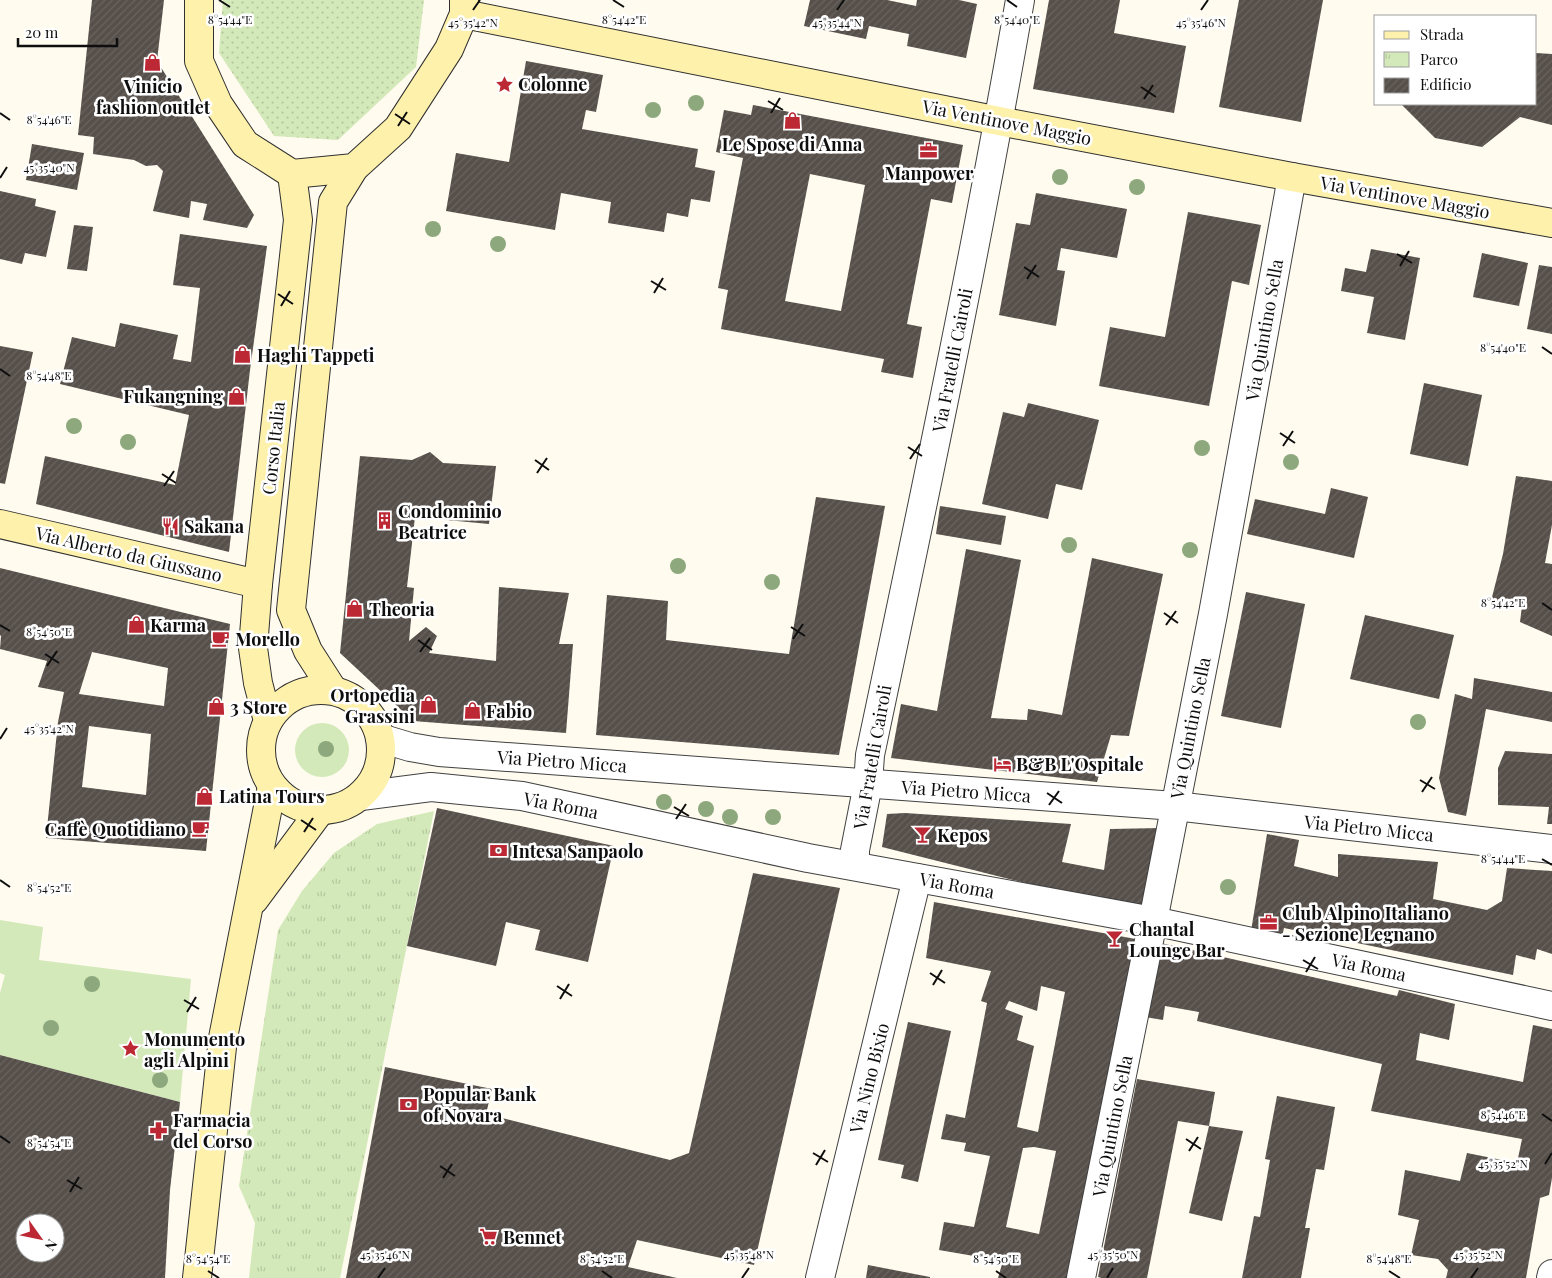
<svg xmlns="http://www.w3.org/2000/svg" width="1552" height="1278" font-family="'Playfair Display',serif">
<defs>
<pattern id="park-tufts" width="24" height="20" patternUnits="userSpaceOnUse" patternTransform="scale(1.25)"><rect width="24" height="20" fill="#d4e9b9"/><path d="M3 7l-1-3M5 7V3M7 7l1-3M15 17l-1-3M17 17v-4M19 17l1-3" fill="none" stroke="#b5c79e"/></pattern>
<pattern id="garden-dots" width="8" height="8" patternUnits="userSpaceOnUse" patternTransform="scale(1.25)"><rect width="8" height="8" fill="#d4e9b9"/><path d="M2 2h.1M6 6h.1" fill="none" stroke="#b5c79e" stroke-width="1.8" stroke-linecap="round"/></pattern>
<pattern id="building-hatch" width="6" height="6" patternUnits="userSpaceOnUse" patternTransform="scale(1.25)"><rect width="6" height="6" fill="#564f4a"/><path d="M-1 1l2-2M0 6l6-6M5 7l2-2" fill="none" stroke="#696460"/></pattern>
</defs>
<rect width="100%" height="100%" fill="#fffbef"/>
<g fill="#d4e9b9">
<circle cx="322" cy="750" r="27"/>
<path d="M 0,920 L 43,927 L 39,960 L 191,979 L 180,1102 L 0,1055 L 0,993 L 5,975 L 0,973 Z"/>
</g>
<path fill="url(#park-tufts)" d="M 434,811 L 340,1278 L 249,1278 L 255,1223 L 239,1186 L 278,930 L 302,891 L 334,853 L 377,824 Z"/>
<path fill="url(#garden-dots)" d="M 223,0 L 424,0 L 416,67 L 338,140 L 274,136 L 219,53 Z"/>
<g fill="url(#building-hatch)" fill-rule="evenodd">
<path d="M 92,0 L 164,0 L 157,61 L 254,215 L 247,228 L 203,220 L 207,204 L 191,201 L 189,218 L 153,211 L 163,171 L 157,165 L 146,166 L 134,160 L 93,154 L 94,137 L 78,135 Z"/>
<path d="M 810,0 L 887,0 L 916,6 L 917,0 L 959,0 L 977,4 L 966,58 L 907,46 L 909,34 L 869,26 L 866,39 L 804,26 Z"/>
<path d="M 1049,0 L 1120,0 L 1114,33 L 1186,46 L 1174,113 L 1033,89 Z"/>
<path d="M 1239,0 L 1323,0 L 1301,122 L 1219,107 Z"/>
<path d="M 1536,53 L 1552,54 L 1552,125 L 1520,117 L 1482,147 L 1435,138 L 1401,104 L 1536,104 Z"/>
<path d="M 526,61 L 603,75 L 596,112 L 586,110 L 582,129 L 698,149 L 695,167 L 715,171 L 710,202 L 691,199 L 688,217 L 667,213 L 664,232 L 608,223 L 611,202 L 561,193 L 555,230 L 446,211 L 456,153 L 509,162 Z"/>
<path d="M 753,105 L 963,145 L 952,203 L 931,199 L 907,324 L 922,327 L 913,378 L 881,372 L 884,359 L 721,329 L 728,290 L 718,288 L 743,158 L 716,152 L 724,110 L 751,115 ZM 810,174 L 865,185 L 841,311 L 785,301 Z"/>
<path d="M 32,144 L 84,153 L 77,190 L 26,180 Z"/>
<path d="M 0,191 L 36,199 L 35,206 L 56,211 L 46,257 L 25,253 L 22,264 L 0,259 Z"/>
<path d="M 1036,193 L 1127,209 L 1117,258 L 1061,248 L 1057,270 L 1065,271 L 1056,326 L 999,315 L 1016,223 L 1030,225 Z"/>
<path d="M 1188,212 L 1261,225 L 1249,285 L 1232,281 L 1209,406 L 1099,386 L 1110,327 L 1165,337 Z"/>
<path d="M 74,225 L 93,227 L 87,271 L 67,269 Z"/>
<path d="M 180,234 L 267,246 L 250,370 L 229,552 L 36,504 L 45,456 L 175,485 L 189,415 L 60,384 L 72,337 L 115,347 L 120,323 L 178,335 L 173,359 L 191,362 L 200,288 L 173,285 Z"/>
<path d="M 1371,249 L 1420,258 L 1405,340 L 1367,333 L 1374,297 L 1341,291 L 1345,268 L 1366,272 Z"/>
<path d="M 1482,253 L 1528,263 L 1519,306 L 1473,297 Z"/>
<path d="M 1539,265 L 1552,267 L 1552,334 L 1527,329 Z"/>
<path d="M 0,346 L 33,352 L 5,484 L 0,483 Z"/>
<path d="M 1424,383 L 1482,395 L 1468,466 L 1410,454 Z"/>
<path d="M 1028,403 L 1099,420 L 1082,490 L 1056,484 L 1048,519 L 982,504 L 1003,412 L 1024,417 Z"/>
<path d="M 430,452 L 443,463 L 496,466 L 489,524 L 415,517 L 407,587 L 414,588 L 409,641 L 426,627 L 437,636 L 429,653 L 496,661 L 499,587 L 569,593 L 559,644 L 573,644 L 566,733 L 413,721 L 340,653 L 360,456 L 412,460 Z"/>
<path d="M 1516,476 L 1552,481 L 1552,525 L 1545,563 L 1552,564 L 1552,636 L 1520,622 L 1522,606 L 1491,601 L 1503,554 Z"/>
<path d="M 1331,488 L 1368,497 L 1354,558 L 1247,534 L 1255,499 L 1325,514 Z"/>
<path d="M 816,497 L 885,506 L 839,755 L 596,735 L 607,595 L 668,601 L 666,640 L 789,654 Z"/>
<path d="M 940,506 L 1006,516 L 1001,545 L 936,534 Z"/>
<path d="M 966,549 L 1021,560 L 991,718 L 1027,720 L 1028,709 L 1062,715 L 1092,558 L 1163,574 L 1129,736 L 1111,735 L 1097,782 L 891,758 L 901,704 L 937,711 Z"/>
<path d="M 0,568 L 230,624 L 206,851 L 46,838 L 58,722 L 64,692 L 38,687 L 47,661 L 0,649 L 1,636 L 0,635 ZM 92,652 L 168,668 L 164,706 L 79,694 ZM 89,726 L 151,734 L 146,795 L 82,787 Z"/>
<path d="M 1246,592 L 1305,604 L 1281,728 L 1221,716 Z"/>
<path d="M 1365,615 L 1454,635 L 1439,699 L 1350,679 Z"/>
<path d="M 1474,678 L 1552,692 L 1552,722 L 1486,709 L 1466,816 L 1448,812 L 1439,778 L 1455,694 L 1472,699 Z"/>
<path d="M 1505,751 L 1552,754 L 1552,824 L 1547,824 L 1549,807 L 1498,805 L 1498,768 Z"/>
<path d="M 437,808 L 614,846 L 588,962 L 535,950 L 540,930 L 506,922 L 496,966 L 407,946 Z"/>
<path d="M 905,813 L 1071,824 L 1062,862 L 1104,870 L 1110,829 L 1161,828 L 1142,909 L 1013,880 L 882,847 L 887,814 Z"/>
<path d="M 1267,834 L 1299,840 L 1294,866 L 1338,877 L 1338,854 L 1438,862 L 1433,899 L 1487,910 L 1502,901 L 1507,868 L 1552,871 L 1552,954 L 1537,949 L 1535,960 L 1516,955 L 1513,975 L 1284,928 L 1282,937 L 1251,931 Z"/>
<path d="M 753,873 L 840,888 L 754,1265 L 637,1240 L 628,1267 L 677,1278 L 346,1278 L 385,1067 L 492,1089 L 486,1114 L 670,1160 L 689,1153 Z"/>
<path d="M 934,902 L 1141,940 L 1071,1278 L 998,1278 L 1003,1261 L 939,1250 L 944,1222 L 974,1227 L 990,1156 L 964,1151 L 966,1143 L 941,1139 L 946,1114 L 965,1118 L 987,1003 L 981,1001 L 991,971 L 926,958 ZM 1041,986 L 1065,992 L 1038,1132 L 1017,1127 L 1034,1046 L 1017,1040 L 1023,1016 L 1005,1009 L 1009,1001 L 1037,1011 ZM 1034,1147 L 1056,1151 L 1039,1234 L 1006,1227 L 1023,1148 Z"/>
<path d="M 1161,943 L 1397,996 L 1399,990 L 1455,1004 L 1449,1040 L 1420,1033 L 1416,1060 L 1523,1082 L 1533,1025 L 1552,1029 L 1552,1178 L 1549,1195 L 1540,1198 L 1526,1278 L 1446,1278 L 1448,1270 L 1438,1259 L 1411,1255 L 1419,1220 L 1398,1215 L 1405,1170 L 1460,1181 L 1467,1153 L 1517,1163 L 1522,1139 L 1371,1111 L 1382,1064 L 1197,1021 L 1199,1012 L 1165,1006 L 1163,1020 L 1145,1017 Z"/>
<path d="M 908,1022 L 951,1031 L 918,1182 L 901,1178 L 904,1165 L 878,1160 Z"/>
<path d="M 0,1055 L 180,1102 L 170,1190 L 165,1278 L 0,1278 ZM 25,1223 L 55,1223 L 55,1253 L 25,1253 Z"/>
<path d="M 1137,1079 L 1215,1092 L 1209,1126 L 1243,1131 L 1222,1221 L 1189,1213 L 1209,1126 L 1178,1121 L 1147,1278 L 1101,1278 L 1098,1277 Z"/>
<path d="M 1277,1096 L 1335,1107 L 1324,1170 L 1316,1169 L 1305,1228 L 1310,1228 L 1301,1278 L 1242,1278 L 1254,1216 L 1260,1217 L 1270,1160 L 1265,1159 Z"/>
<path d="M 868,1265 L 930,1277 L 930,1278 L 866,1278 Z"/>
</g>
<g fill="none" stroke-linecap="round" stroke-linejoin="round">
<defs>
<g id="street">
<path d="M 380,738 L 410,747 L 439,752 L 1175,806 L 1552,849"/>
<path d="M 361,796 L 431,787 L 522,796 L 808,858 L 1153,921 L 1552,1006"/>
<path d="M 855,866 L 855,850 L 868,784 L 870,755 C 923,504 976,253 1020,0"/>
<path d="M 820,1278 L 917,878"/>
<path d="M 1081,1278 L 1153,921 L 1213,614 L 1292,177"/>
<path d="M 1551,1278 L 1552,1274"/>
</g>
<g id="secondary">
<path d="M 199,0 L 199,61 L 218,104 L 245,144 L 292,174 L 354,168 L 398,128 L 449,49 L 464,14 L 464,0"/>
<path d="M 464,14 L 999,121 L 1292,177 L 1552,223"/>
<path d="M 0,524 L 258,584"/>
<circle cx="321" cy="750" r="60"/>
<path d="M 333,690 L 308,651 L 291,610 L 333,202 L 354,168"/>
<path d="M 268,721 L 258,683 L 253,648 L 258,584 L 298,220 L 292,174"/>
<path d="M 254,900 L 320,811"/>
<path d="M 197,1278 L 223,1038 L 272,786"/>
</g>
</defs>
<use href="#street" stroke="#414141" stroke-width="30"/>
<use href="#secondary" stroke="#303030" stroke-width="30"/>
<use href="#street" stroke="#fff" stroke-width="28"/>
<use href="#secondary" stroke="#fef1ab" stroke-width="28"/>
</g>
<g fill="#8da87d">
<circle cx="696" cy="103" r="8"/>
<circle cx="653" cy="110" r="8"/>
<circle cx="1060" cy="177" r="8"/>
<circle cx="1137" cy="187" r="8"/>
<circle cx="433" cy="229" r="8"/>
<circle cx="498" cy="244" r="8"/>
<circle cx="74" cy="426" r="8"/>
<circle cx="128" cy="442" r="8"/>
<circle cx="1202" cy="448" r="8"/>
<circle cx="1291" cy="462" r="8"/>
<circle cx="1069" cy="545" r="8"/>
<circle cx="1190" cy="550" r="8"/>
<circle cx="678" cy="566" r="8"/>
<circle cx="772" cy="582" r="8"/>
<circle cx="1418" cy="722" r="8"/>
<circle cx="326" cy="749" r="8"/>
<circle cx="664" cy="802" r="8"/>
<circle cx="706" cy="809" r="8"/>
<circle cx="730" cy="817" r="8"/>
<circle cx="773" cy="817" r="8"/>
<circle cx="1228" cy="887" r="8"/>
<circle cx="92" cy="984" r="8"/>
<circle cx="51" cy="1028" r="8"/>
<circle cx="160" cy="1080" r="8"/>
</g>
<path fill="none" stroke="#0e0e0e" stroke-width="2" d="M 219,0 L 230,7M 613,0 L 624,7M 1007,0 L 1017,7M 473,10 L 480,0M 837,10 L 844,0M 1201,10 L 1208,0M 1141,87 L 1156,97M 1144,99 L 1153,85M 768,101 L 783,110M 0,113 L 10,120M 771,113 L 780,98M 395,114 L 410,124M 398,126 L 407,112M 0,178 L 7,167M 1397,254 L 1412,263M 1400,266 L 1409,251M 1024,267 L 1039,277M 1027,279 L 1036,265M 651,281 L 666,290M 654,293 L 663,278M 278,294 L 293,304M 281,306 L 290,291M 1542,347 L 1552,354M 0,369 L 10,376M 1280,433 L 1295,443M 1283,446 L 1293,431M 908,447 L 922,456M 910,459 L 920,444M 535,460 L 549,470M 537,473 L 547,458M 162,474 L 176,483M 164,486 L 174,471M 1542,603 L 1552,610M 1164,613 L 1178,623M 0,625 L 10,631M 1166,625 L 1176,611M 791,627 L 805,636M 793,639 L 803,624M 418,640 L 432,650M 420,652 L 430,638M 45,654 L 59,663M 47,666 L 57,651M 0,739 L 7,728M 1420,780 L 1435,789M 1422,792 L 1432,777M 1047,793 L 1062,803M 1049,805 L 1059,791M 674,807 L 689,816M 676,819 L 686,804M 301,820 L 316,830M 304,832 L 313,818M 1542,859 L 1552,865M 0,880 L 10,887M 1303,960 L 1318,969M 1306,972 L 1315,957M 930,973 L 945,983M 933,985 L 942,970M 557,986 L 572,996M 560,999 L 569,984M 184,1000 L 199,1009M 187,1012 L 196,997M 1542,1114 L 1552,1121M 0,1136 L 10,1143M 1186,1139 L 1201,1149M 1189,1151 L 1198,1137M 813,1153 L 828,1162M 1545,1164 L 1552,1153M 816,1165 L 825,1150M 440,1166 L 455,1176M 443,1178 L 452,1164M 67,1180 L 82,1189M 70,1192 L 79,1177M 208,1271 L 219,1278M 602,1271 L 612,1278M 996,1271 L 1006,1278M 1389,1271 L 1400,1278M 378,1278 L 385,1268M 742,1278 L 749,1268M 1107,1278 L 1113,1268M 1471,1278 L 1478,1268"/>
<defs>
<symbol id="shop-bare" viewBox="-9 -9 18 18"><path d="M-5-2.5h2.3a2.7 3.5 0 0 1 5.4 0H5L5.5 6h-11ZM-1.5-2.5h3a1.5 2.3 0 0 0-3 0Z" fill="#bc2834" stroke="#fff" stroke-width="2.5" paint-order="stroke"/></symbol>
<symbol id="sight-bare" viewBox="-9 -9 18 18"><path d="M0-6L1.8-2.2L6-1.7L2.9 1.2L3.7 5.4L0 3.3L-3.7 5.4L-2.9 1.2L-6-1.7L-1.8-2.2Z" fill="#bc2834" stroke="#fff" stroke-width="2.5" paint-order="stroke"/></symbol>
<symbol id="office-bare" viewBox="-9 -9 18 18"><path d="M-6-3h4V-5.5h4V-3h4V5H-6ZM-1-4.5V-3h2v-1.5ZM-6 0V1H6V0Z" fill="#bc2834" stroke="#fff" stroke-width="2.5" paint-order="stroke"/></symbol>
<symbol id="building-bare" viewBox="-9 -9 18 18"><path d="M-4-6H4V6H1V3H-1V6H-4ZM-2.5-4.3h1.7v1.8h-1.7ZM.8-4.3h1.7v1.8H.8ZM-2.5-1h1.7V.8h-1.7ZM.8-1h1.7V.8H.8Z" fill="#bc2834" stroke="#fff" stroke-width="2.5" paint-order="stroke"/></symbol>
<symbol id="restaurant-bare" viewBox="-9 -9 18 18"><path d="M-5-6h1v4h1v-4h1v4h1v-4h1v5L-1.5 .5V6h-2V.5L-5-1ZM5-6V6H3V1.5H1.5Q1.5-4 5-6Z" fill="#bc2834" stroke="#fff" stroke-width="2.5" paint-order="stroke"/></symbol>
<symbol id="cafe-bare" viewBox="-9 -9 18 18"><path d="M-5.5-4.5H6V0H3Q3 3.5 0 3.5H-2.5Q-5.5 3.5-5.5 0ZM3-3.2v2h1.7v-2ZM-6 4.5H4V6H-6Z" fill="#bc2834" stroke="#fff" stroke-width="2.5" paint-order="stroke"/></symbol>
<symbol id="hotel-bare" viewBox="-9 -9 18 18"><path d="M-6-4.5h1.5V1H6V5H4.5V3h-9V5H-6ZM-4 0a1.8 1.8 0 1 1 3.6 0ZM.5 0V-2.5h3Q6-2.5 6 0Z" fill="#bc2834" stroke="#fff" stroke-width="2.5" paint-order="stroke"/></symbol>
<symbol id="bar-bare" viewBox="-9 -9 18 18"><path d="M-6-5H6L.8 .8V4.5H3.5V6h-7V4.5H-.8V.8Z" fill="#bc2834" stroke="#fff" stroke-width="2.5" paint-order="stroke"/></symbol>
<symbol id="bank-bare" viewBox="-9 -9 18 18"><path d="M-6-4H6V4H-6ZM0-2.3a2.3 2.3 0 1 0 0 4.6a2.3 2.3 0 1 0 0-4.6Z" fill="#bc2834" stroke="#fff" stroke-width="2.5" paint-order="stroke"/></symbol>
<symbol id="pharmacy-bare" viewBox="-9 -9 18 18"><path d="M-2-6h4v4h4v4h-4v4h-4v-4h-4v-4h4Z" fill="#bc2834" stroke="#fff" stroke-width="2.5" paint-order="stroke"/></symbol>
<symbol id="supermarket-bare" viewBox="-9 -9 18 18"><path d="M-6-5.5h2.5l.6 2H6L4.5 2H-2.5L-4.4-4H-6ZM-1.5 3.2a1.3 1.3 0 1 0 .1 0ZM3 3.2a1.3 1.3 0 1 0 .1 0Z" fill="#bc2834" stroke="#fff" stroke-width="2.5" paint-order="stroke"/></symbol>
</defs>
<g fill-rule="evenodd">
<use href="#shop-bare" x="140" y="50" width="25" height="25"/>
<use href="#sight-bare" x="492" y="72" width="25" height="25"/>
<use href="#shop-bare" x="780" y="108" width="25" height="25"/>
<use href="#office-bare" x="916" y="138" width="25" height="25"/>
<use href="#shop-bare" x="230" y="342" width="25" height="25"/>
<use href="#shop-bare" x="224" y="384" width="25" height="25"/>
<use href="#building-bare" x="372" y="508" width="25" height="25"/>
<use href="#restaurant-bare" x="158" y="514" width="25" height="25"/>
<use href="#shop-bare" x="342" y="596" width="25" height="25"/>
<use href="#shop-bare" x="124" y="612" width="25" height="25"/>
<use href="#cafe-bare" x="208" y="626" width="25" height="25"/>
<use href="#shop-bare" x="416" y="692" width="25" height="25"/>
<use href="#shop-bare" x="204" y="694" width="25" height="25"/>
<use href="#shop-bare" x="460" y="698" width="25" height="25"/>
<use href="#hotel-bare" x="990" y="752" width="25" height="25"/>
<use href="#shop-bare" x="192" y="784" width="25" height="25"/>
<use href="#cafe-bare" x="188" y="816" width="25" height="25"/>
<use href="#bar-bare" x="910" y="822" width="25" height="25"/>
<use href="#bank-bare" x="486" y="838" width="25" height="25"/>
<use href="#office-bare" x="1256" y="910" width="25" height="25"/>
<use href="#bar-bare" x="1102" y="926" width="25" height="25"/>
<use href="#sight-bare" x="118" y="1036" width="25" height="25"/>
<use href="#bank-bare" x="396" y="1092" width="25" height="25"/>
<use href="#pharmacy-bare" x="146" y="1118" width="25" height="25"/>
<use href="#supermarket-bare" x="476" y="1224" width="25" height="25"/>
</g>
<g text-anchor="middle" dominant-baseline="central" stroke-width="5" stroke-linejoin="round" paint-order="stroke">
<g font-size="18" font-weight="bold" fill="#0e0e0e" stroke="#fff" text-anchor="start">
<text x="518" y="84">Colonne</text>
<text x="153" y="86" text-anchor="middle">Vinicio<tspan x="153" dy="21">fashion outlet</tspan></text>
<text x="792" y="144" text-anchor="middle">Le Spose di Anna</text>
<text x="929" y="173" text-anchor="middle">Manpower</text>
<text x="257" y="355">Haghi Tappeti</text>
<text x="223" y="396" text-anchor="end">Fukangning</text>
<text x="398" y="511">Condominio<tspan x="398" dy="21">Beatrice</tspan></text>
<text x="184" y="526">Sakana</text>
<text x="369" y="609">Theoria</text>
<text x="150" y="625">Karma</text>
<text x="235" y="639">Morello</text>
<text x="415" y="695" text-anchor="end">Ortopedia<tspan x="415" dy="21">Grassini</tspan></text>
<text x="230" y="707">3 Store</text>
<text x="486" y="711">Fabio</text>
<text x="1016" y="764">B&amp;B L'Ospitale</text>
<text x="219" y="796">Latina Tours</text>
<text x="186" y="829" text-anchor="end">Caffè Quotidiano</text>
<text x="937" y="835">Kepos</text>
<text x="512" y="851">Intesa Sanpaolo</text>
<text x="1282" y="913">Club Alpino Italiano<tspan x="1282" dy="21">- Sezione Legnano</tspan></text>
<text x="1129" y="929">Chantal<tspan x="1129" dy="21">Lounge Bar</tspan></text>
<text x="144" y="1039">Monumento<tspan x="144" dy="21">agli Alpini</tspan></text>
<text x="423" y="1094">Popular Bank<tspan x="423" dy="21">of Novara</tspan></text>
<text x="173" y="1120">Farmacia<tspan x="173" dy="21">del Corso</tspan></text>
<text x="503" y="1237">Bennet</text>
</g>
<g font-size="18" fill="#0e0e0e" stroke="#fff">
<text transform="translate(1007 122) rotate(11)">Via Ventinove Maggio</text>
<text transform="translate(1405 197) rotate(10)">Via Ventinove Maggio</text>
<text transform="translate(1264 330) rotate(-80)">Via Quintino Sella</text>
<text transform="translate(952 360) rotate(-79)">Via Fratelli Cairoli</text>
<text transform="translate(273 448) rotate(-84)">Corso Italia</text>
<text transform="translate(129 554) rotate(13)">Via Alberto da Giussano</text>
<text transform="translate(1190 728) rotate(-79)">Via Quintino Sella</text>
<text transform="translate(872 757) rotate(-80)">Via Fratelli Cairoli</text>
<text transform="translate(562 761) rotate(4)">Via Pietro Micca</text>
<text transform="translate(966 791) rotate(4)">Via Pietro Micca</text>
<text transform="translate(561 805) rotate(11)">Via Roma</text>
<text transform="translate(1369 828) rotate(6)">Via Pietro Micca</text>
<text transform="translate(957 885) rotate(10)">Via Roma</text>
<text transform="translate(1369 967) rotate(12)">Via Roma</text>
<text transform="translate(869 1078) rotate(-76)">Via Nino Bixio</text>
<text transform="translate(1112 1126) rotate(-79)">Via Quintino Sella</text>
</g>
</g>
<g font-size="12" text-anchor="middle" fill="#0e0e0e" stroke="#fff" stroke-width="5" stroke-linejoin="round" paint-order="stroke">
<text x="230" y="24">8°54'44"E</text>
<text x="624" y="24">8°54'42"E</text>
<text x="1017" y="24">8°54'40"E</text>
<text x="473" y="27">45°35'42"N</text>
<text x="837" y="27">45°35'44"N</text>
<text x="1201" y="27">45°35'46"N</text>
<text x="49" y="124">8°54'46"E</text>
<text x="49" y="172">45°35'40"N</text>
<text x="1503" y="352">8°54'40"E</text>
<text x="49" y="380">8°54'48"E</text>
<text x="1503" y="607">8°54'42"E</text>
<text x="49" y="636">8°54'50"E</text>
<text x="49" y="733">45°35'42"N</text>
<text x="1503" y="863">8°54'44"E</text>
<text x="49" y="892">8°54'52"E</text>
<text x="1503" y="1119">8°54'46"E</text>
<text x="49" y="1147">8°54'54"E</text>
<text x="1503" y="1168">45°35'52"N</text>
<text x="385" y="1259">45°35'46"N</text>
<text x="749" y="1259">45°35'48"N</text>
<text x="1113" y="1259">45°35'50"N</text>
<text x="1478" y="1259">45°35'52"N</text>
<text x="208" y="1263">8°54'54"E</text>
<text x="602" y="1263">8°54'52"E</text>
<text x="996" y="1263">8°54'50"E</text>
<text x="1389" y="1263">8°54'48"E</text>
</g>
<rect x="1374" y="15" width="162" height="90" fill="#ffffff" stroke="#9f9f9f"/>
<rect x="1384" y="31" width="25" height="8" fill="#fef1ab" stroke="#9f9f9f"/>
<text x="1420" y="40" font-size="15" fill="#0e0e0e">Strada</text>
<rect x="1384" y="52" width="25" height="15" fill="url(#park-tufts)" stroke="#9f9f9f"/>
<text x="1420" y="65" font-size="15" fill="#0e0e0e">Parco</text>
<rect x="1384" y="78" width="25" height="15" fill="url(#building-hatch)" stroke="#9f9f9f"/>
<text x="1420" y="90" font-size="15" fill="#0e0e0e">Edificio</text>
<g transform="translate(40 1238) rotate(123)"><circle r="24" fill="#ffffff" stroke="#9f9f9f"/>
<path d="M0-4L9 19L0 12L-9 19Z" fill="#bc2834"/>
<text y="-8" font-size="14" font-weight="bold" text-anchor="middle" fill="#0e0e0e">N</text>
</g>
<path d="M18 38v8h99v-8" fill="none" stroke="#0e0e0e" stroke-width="2.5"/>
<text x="25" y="38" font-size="15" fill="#0e0e0e" stroke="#ffffff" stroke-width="4" paint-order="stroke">20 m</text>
</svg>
